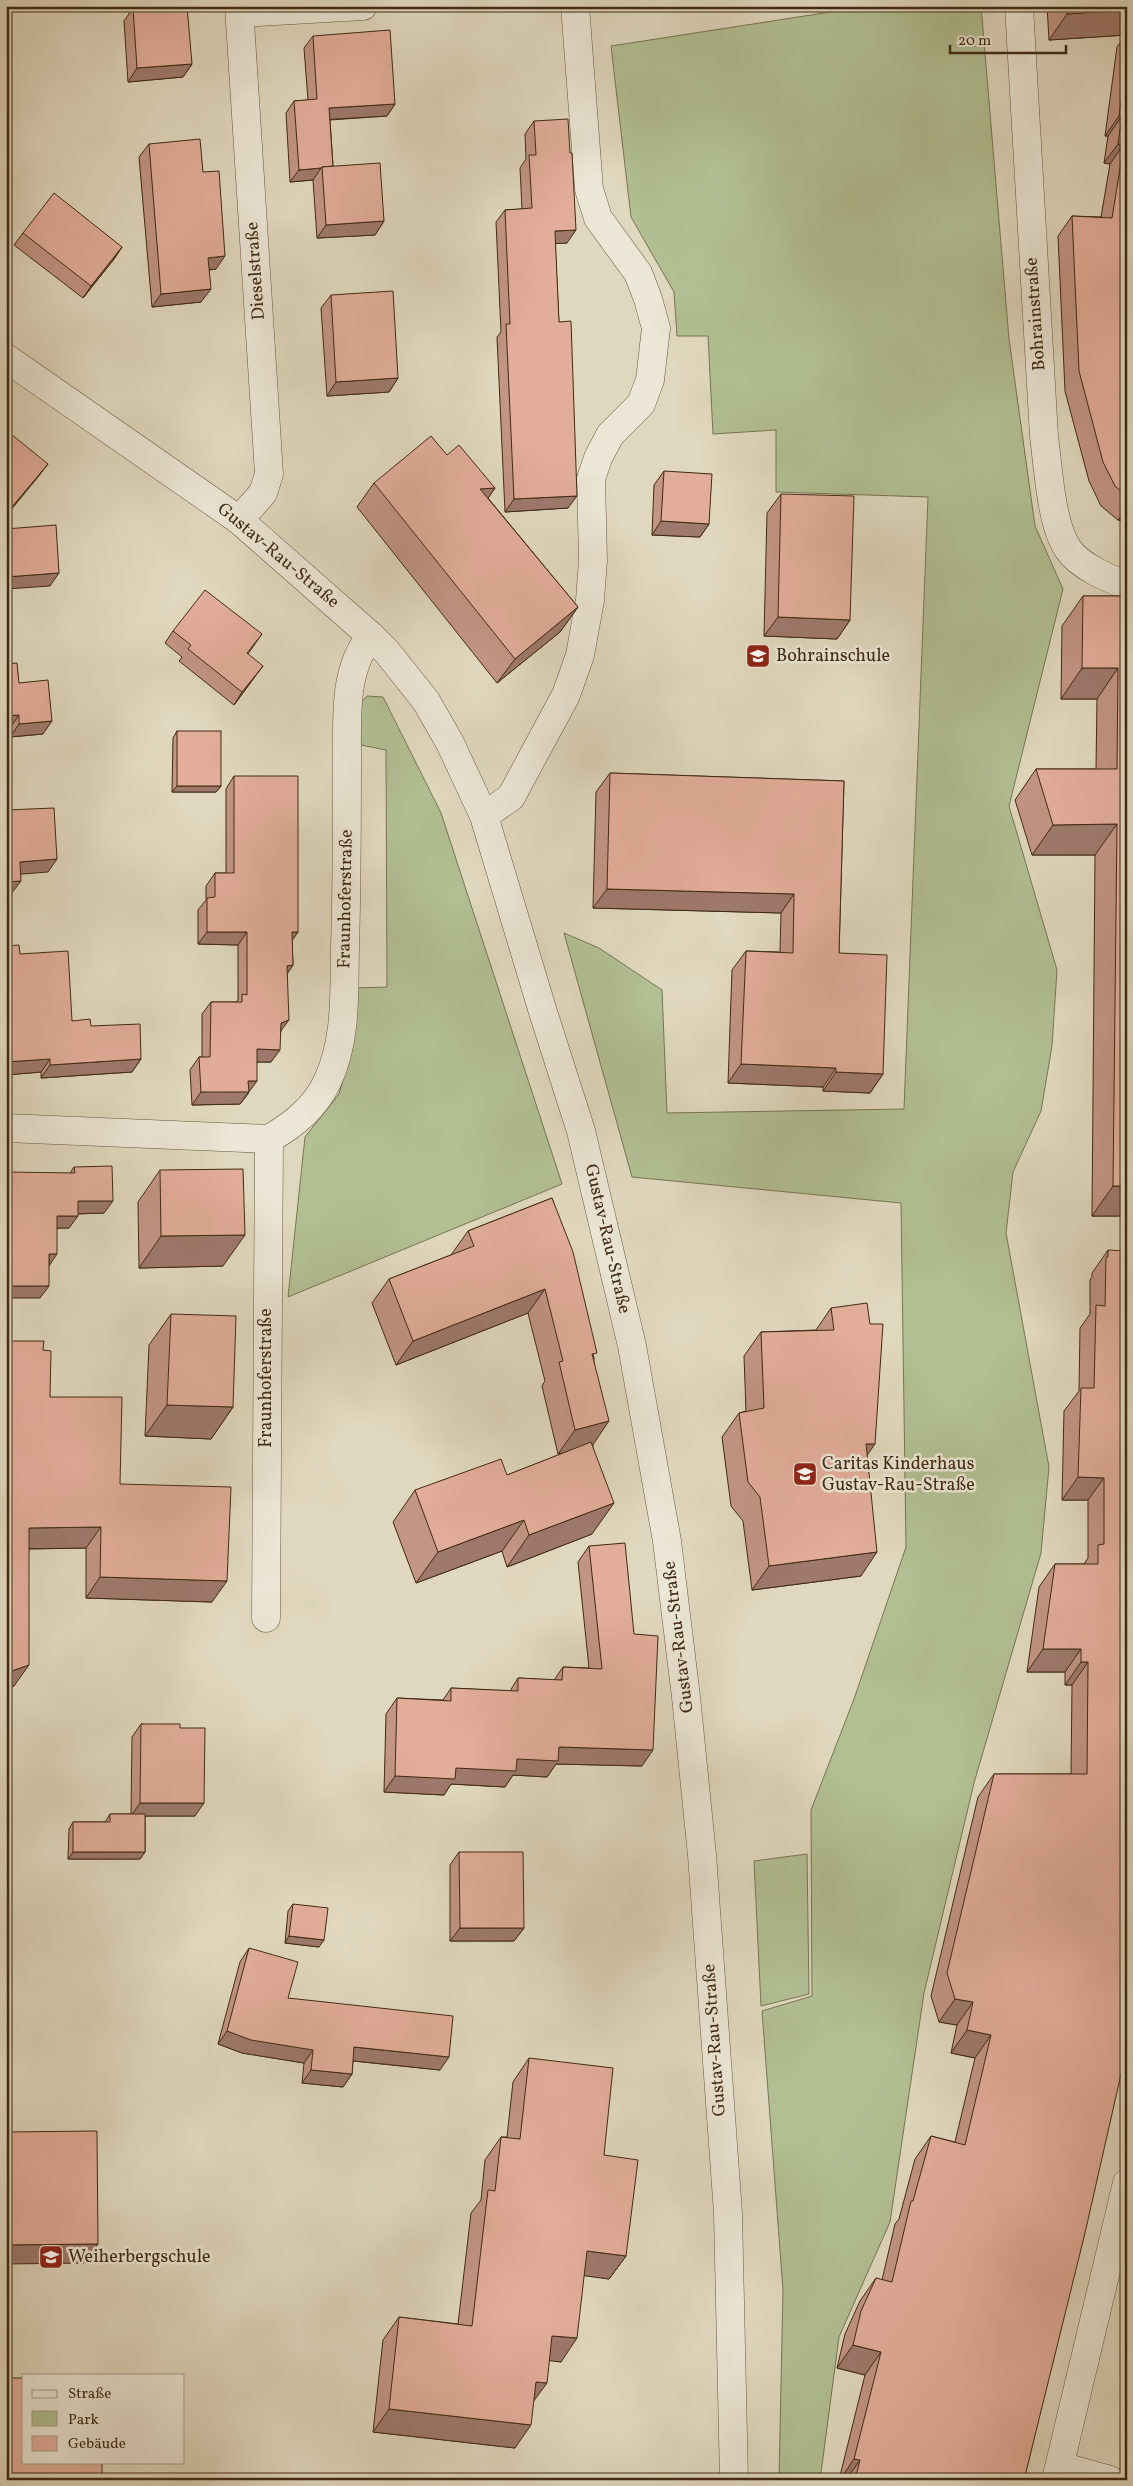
<svg xmlns="http://www.w3.org/2000/svg" width="1133" height="2486" font-family="Vollkorn,serif">
<rect width="100%" height="100%" fill="#e0d8be"/>
<filter id="stains"><feTurbulence type="fractalNoise" baseFrequency=".004" numOctaves="4"/><feColorMatrix values="0 0 0 0 .2 0 0 0 0 .09 0 0 0 0 .02 0 0 0 .5 -.17"/></filter>
<radialGradient id="worn" r=".72"><stop offset=".6" stop-color="#630" stop-opacity="0"/><stop offset="1" stop-color="#630" stop-opacity=".3"/></radialGradient>
<g fill="#b1bf93" stroke="#787452">
<path d="M 869,6 L 981,6 L 1009,339 L 1035,526 L 1063,589 L 1009,806 L 1057,970 L 1052,1046 L 1041,1111 L 1013,1172 L 1006,1233 L 1049,1467 L 1041,1553 L 974,1783 L 924,1993 L 890,2222 L 839,2337 L 820,2480 L 779,2480 L 783,2290 L 762,2011 L 812,1996 L 811,1810 L 854,1699 L 906,1547 L 901,1203 L 632,1177 L 564,933 L 599,948 L 662,990 L 667,1113 L 904,1109 L 928,497 L 776,492 L 776,430 L 713,434 L 708,336 L 677,336 L 674,292 L 631,217 L 611,46 Z"/>
<path d="M 367,696 L 383,697 L 441,813 L 562,1184 L 288,1297 L 305,1137 L 339,1094 L 353,1043 L 354,988 L 387,987 L 386,750 L 356,744 L 359,704 Z"/>
<path d="M 807,1854 L 809,1994 L 761,2006 L 754,1861 Z"/>
</g>
<g fill="none" stroke-linecap="round" stroke-linejoin="round">
<defs>
<g id="minor">
<path d="M 1019,6 L 1044,436 C 1048,466 1051,525 1068,549 C 1079,566 1109,579 1127,585"/>
<path d="M 240,13 L 363,6"/>
<path d="M 6,358 L 239,520 L 371,636 L 387,652 L 426,701 L 450,743 L 484,816 L 543,1012 L 581,1131 L 632,1346 L 667,1541 L 686,1697 L 702,1855 L 728,2213 L 734,2480"/>
<path d="M 239,520 L 263,493 L 269,474 L 239,6"/>
<path d="M 484,816 L 511,797 L 566,695 L 580,655 L 590,600 L 593,560 L 591,479 L 598,458 L 610,435 L 641,404 L 650,380 L 656,328 L 648,299 L 638,273 L 598,218 L 589,189 L 575,6"/>
<path d="M 6,1128 L 269,1139 C 293,1125 315,1108 327,1082 C 347,1041 344,992 345,948 C 347,884 347,820 347,755 C 347,716 344,668 371,636"/>
<path d="M 266,1618 L 269,1139"/>
<path d="M 1060,2466 L 1110,2480"/>
</g>
<path id="tertiary" d="M 1056,2480 L 1127,2183"/>
</defs>
<use href="#minor" stroke="#68563d" stroke-width="29"/>
<use href="#tertiary" stroke="#68563d" stroke-width="29"/>
<use href="#minor" stroke="#ebe6d5" stroke-width="28"/>
<use href="#tertiary" stroke="#ebe6d5" stroke-width="28"/>
</g>
<g fill="#c29584" stroke="#402a12">
<path d="M 1047,6 L 1127,6 L 1127,522 L 1118,520 L 1101,506 L 1089,481 L 1065,391 L 1058,236 L 1072,216 L 1101,217 L 1110,164 L 1104,163 L 1108,136 L 1105,136 L 1117,47 L 1126,35 L 1049,40 Z"/>
<path d="M 133,8 L 192,64 L 183,77 L 128,82 L 124,21 Z"/>
<path d="M 313,36 L 395,104 L 387,116 L 330,120 L 333,166 L 384,221 L 375,235 L 317,238 L 313,180 L 290,182 L 286,113 L 294,101 L 308,100 L 304,48 Z"/>
<path d="M 534,121 L 567,243 L 555,243 L 568,508 L 505,512 L 497,337 L 501,332 L 496,222 L 505,210 L 522,209 L 520,168 L 526,159 L 525,134 Z"/>
<path d="M 149,144 L 203,172 L 216,269 L 209,270 L 201,302 L 152,307 L 139,157 Z"/>
<path d="M 23,233 L 122,247 L 114,259 L 83,298 L 14,245 Z"/>
<path d="M 331,295 L 398,378 L 389,392 L 327,396 L 321,308 Z"/>
<path d="M 447,455 L 495,488 L 488,498 L 578,607 L 560,632 L 497,683 L 357,507 L 374,483 Z"/>
<path d="M 664,471 L 709,524 L 700,537 L 652,535 L 654,485 Z"/>
<path d="M 781,494 L 850,620 L 837,639 L 764,636 L 767,513 Z"/>
<path d="M 1083,596 L 1127,596 L 1127,1216 L 1092,1216 L 1095,855 L 1032,855 L 1015,800 L 1036,769 L 1096,769 L 1097,699 L 1061,699 L 1062,626 Z"/>
<path d="M 173,631 L 262,634 L 248,654 L 254,678 L 234,705 L 179,661 L 182,657 L 165,643 Z"/>
<path d="M 19,683 L 43,734 L 10,737 L 10,728 Z"/>
<path d="M 177,731 L 221,786 L 216,792 L 172,792 L 173,738 Z"/>
<path d="M 610,773 L 844,781 L 839,953 L 883,1074 L 870,1093 L 823,1091 L 823,1087 L 728,1083 L 732,970 L 746,951 L 780,952 L 781,913 L 593,908 L 596,792 Z"/>
<path d="M 234,776 L 298,932 L 292,940 L 293,965 L 287,974 L 281,1031 L 271,1062 L 257,1062 L 248,1094 L 240,1104 L 192,1105 L 190,1070 L 199,1057 L 202,1057 L 202,1014 L 211,1002 L 236,1002 L 238,1000 L 238,945 L 198,944 L 198,910 L 206,900 L 206,886 L 215,873 L 226,873 L 226,789 Z"/>
<path d="M 6,946 L 20,954 L 72,1021 L 91,1026 L 141,1059 L 132,1072 L 41,1078 L 41,1072 L 6,1075 Z"/>
<path d="M 74,1167 L 104,1213 L 78,1214 L 69,1228 L 57,1228 L 49,1266 L 40,1298 L 70,1173 Z"/>
<path d="M 160,1170 L 223,1266 L 139,1268 L 138,1202 Z"/>
<path d="M 552,1198 L 594,1358 L 592,1534 L 507,1567 L 502,1551 L 416,1583 L 393,1522 L 415,1490 L 507,1475 L 564,1453 L 558,1454 L 542,1386 L 545,1381 L 528,1313 L 396,1365 L 372,1303 L 389,1279 L 451,1255 L 468,1231 Z"/>
<path d="M 1108,1250 L 1127,2043 L 1024,2480 L 839,2480 L 865,2375 L 837,2368 L 845,2334 L 860,2301 L 876,2278 L 882,2280 L 895,2224 L 899,2219 L 915,2159 L 931,2136 L 955,2142 L 975,2058 L 951,2053 L 957,2025 L 939,2022 L 931,1996 L 978,1797 L 994,1774 L 1071,1774 L 1072,1685 L 1065,1685 L 1065,1672 L 1027,1672 L 1039,1587 L 1055,1564 L 1084,1564 L 1088,1558 L 1088,1500 L 1062,1500 L 1064,1411 L 1079,1391 L 1080,1328 L 1090,1314 L 1090,1280 L 1092,1277 L 1092,1273 Z"/>
<path d="M 831,1308 L 867,1455 L 861,1576 L 752,1590 L 743,1521 L 731,1506 L 722,1437 L 739,1413 L 746,1411 L 744,1356 L 761,1332 L 816,1330 Z"/>
<path d="M 171,1314 L 233,1407 L 211,1439 L 145,1436 L 149,1345 Z"/>
<path d="M 6,1341 L 43,1350 L 50,1397 L 120,1484 L 212,1602 L 86,1598 L 86,1548 L 29,1549 L 14,1686 L 6,1689 Z"/>
<path d="M 589,1546 L 642,1766 L 556,1764 L 547,1777 L 513,1775 L 505,1787 L 451,1784 L 444,1795 L 384,1792 L 386,1714 L 397,1698 L 443,1700 L 451,1688 L 510,1691 L 518,1678 L 554,1680 L 563,1667 L 589,1668 L 578,1562 Z"/>
<path d="M 141,1724 L 180,1728 L 195,1816 L 145,1816 L 145,1852 L 140,1859 L 68,1859 L 69,1829 L 73,1822 L 105,1822 L 110,1814 L 131,1814 L 132,1737 Z"/>
<path d="M 459,1852 L 524,1928 L 514,1941 L 450,1941 L 450,1865 Z"/>
<path d="M 293,1904 L 319,1947 L 285,1943 L 288,1911 Z"/>
<path d="M 249,1948 L 288,1998 L 440,2070 L 353,2061 L 352,2074 L 343,2087 L 302,2083 L 304,2063 L 242,2053 L 218,2044 L 240,1962 Z"/>
<path d="M 529,2058 L 604,2155 L 626,2256 L 609,2279 L 584,2275 L 561,2362 L 549,2360 L 515,2448 L 373,2432 L 383,2340 L 399,2317 L 458,2324 L 471,2213 L 481,2200 L 485,2160 L 501,2137 L 507,2137 L 513,2082 Z"/>
</g>
<g fill="#9e796c" stroke="#402a12">
<path d="M 1127,10 L 1127,33 L 1126,35 L 1049,40 L 1067,14 Z"/>
<path d="M 192,64 L 183,77 L 128,82 L 137,68 Z"/>
<path d="M 395,104 L 387,116 L 320,120 L 329,108 Z"/>
<path d="M 1119,116 L 1122,116 L 1108,136 L 1105,136 Z"/>
<path d="M 1118,144 L 1124,144 L 1110,164 L 1104,163 Z"/>
<path d="M 321,168 L 313,180 L 290,182 L 299,170 Z"/>
<path d="M 384,221 L 375,235 L 317,238 L 326,225 Z"/>
<path d="M 576,230 L 567,243 L 546,244 L 555,231 Z"/>
<path d="M 122,247 L 114,259 L 83,298 L 91,286 Z"/>
<path d="M 225,256 L 216,269 L 199,271 L 208,258 Z"/>
<path d="M 211,289 L 201,302 L 152,307 L 161,294 Z"/>
<path d="M 398,378 L 389,392 L 327,396 L 336,382 Z"/>
<path d="M 48,464 L 38,477 L 6,516 L 6,514 Z"/>
<path d="M 495,488 L 478,513 L 480,489 Z"/>
<path d="M 577,496 L 568,508 L 505,512 L 514,499 Z"/>
<path d="M 1127,508 L 1127,522 L 1118,520 Z"/>
<path d="M 661,521 L 709,524 L 700,537 L 652,535 Z"/>
<path d="M 59,573 L 50,586 L 6,589 L 6,577 Z"/>
<path d="M 578,607 L 560,632 L 497,683 L 515,659 Z"/>
<path d="M 778,617 L 850,620 L 837,639 L 764,636 Z"/>
<path d="M 263,666 L 254,678 L 234,705 L 242,692 Z"/>
<path d="M 1082,668 L 1118,668 L 1097,699 L 1061,699 Z"/>
<path d="M 19,715 L 10,728 L 6,728 L 6,716 Z"/>
<path d="M 52,721 L 43,734 L 10,737 L 19,724 Z"/>
<path d="M 177,786 L 221,786 L 216,792 L 172,792 Z"/>
<path d="M 1117,824 L 1095,855 L 1032,855 L 1053,825 Z"/>
<path d="M 57,859 L 48,872 L 11,875 L 20,862 Z"/>
<path d="M 21,881 L 11,894 L 6,895 L 6,882 Z"/>
<path d="M 607,889 L 794,894 L 781,913 L 593,908 Z"/>
<path d="M 207,932 L 247,932 L 238,945 L 198,944 Z"/>
<path d="M 292,932 L 298,932 L 289,945 Z"/>
<path d="M 293,965 L 284,978 L 287,966 Z"/>
<path d="M 289,1020 L 280,1032 L 281,1023 Z"/>
<path d="M 257,1049 L 280,1050 L 271,1062 L 248,1062 Z"/>
<path d="M 50,1059 L 41,1072 L 6,1075 L 6,1062 Z"/>
<path d="M 141,1059 L 132,1072 L 41,1078 L 50,1065 Z"/>
<path d="M 741,1064 L 836,1068 L 823,1087 L 728,1083 Z"/>
<path d="M 836,1072 L 883,1074 L 870,1093 L 823,1091 Z"/>
<path d="M 248,1081 L 257,1081 L 240,1104 L 192,1105 L 201,1092 Z"/>
<path d="M 1113,1186 L 1127,1186 L 1127,1216 L 1092,1216 Z"/>
<path d="M 78,1201 L 113,1201 L 104,1213 L 69,1214 Z"/>
<path d="M 57,1216 L 78,1216 L 69,1228 L 49,1228 Z"/>
<path d="M 245,1235 L 223,1266 L 139,1268 L 161,1236 Z"/>
<path d="M 49,1254 L 57,1254 L 49,1266 Z"/>
<path d="M 6,1286 L 49,1286 L 40,1298 L 6,1298 Z"/>
<path d="M 545,1289 L 528,1313 L 396,1365 L 413,1341 Z"/>
<path d="M 167,1405 L 233,1407 L 211,1439 L 145,1436 Z"/>
<path d="M 609,1421 L 592,1446 L 558,1454 L 575,1430 Z"/>
<path d="M 866,1444 L 875,1444 L 858,1468 Z"/>
<path d="M 1078,1477 L 1104,1478 L 1088,1500 L 1062,1500 Z"/>
<path d="M 614,1503 L 592,1534 L 507,1567 L 529,1535 Z"/>
<path d="M 524,1520 L 502,1551 L 416,1583 L 438,1552 Z"/>
<path d="M 101,1527 L 86,1548 L 14,1549 L 29,1528 Z"/>
<path d="M 877,1552 L 861,1576 L 752,1590 L 769,1566 Z"/>
<path d="M 100,1577 L 227,1581 L 212,1602 L 86,1598 Z"/>
<path d="M 1043,1649 L 1081,1649 L 1065,1672 L 1027,1672 Z"/>
<path d="M 1081,1662 L 1088,1662 L 1072,1685 L 1065,1685 Z"/>
<path d="M 29,1665 L 14,1686 L 6,1689 L 6,1673 Z"/>
<path d="M 559,1747 L 653,1750 L 642,1766 L 556,1764 L 547,1777 L 513,1775 L 505,1787 L 451,1784 L 444,1795 L 384,1792 L 395,1776 L 517,1759 Z"/>
<path d="M 140,1803 L 204,1803 L 195,1816 L 131,1816 Z"/>
<path d="M 6,1835 L 11,1835 L 6,1842 Z"/>
<path d="M 73,1852 L 145,1852 L 140,1859 L 68,1859 Z"/>
<path d="M 460,1928 L 524,1928 L 514,1941 L 450,1941 Z"/>
<path d="M 289,1936 L 324,1940 L 319,1947 L 285,1943 Z"/>
<path d="M 955,1999 L 973,2002 L 957,2025 L 939,2022 Z"/>
<path d="M 967,2030 L 991,2035 L 975,2058 L 951,2053 Z"/>
<path d="M 227,2031 L 313,2050 L 304,2063 L 242,2053 L 218,2044 Z"/>
<path d="M 354,2047 L 449,2057 L 440,2070 L 345,2060 Z"/>
<path d="M 311,2070 L 352,2074 L 343,2087 L 302,2083 Z"/>
<path d="M 98,2244 L 84,2263 L 6,2264 L 6,2245 Z"/>
<path d="M 587,2251 L 626,2256 L 609,2279 L 571,2274 Z"/>
<path d="M 552,2336 L 577,2338 L 561,2362 L 536,2359 Z"/>
<path d="M 853,2345 L 881,2352 L 865,2375 L 837,2368 Z"/>
<path d="M 536,2382 L 547,2383 L 530,2406 Z"/>
<path d="M 389,2409 L 531,2425 L 515,2448 L 373,2432 Z"/>
<path d="M 854,2459 L 860,2460 L 846,2480 L 840,2480 Z"/>
</g>
<g fill="#e2ad9a" stroke="#402a12">
<path d="M 156,6 L 187,6 L 192,64 L 137,68 L 133,8 Z"/>
<path d="M 1067,6 L 1127,6 L 1127,10 L 1067,14 Z"/>
<path d="M 390,30 L 395,104 L 329,108 L 333,166 L 322,167 L 321,168 L 299,170 L 294,101 L 317,99 L 313,36 Z"/>
<path d="M 1127,59 L 1127,496 L 1115,486 L 1103,462 L 1079,371 L 1072,216 L 1112,218 L 1124,144 L 1118,144 L 1122,116 L 1119,116 Z"/>
<path d="M 568,119 L 570,153 L 572,153 L 576,230 L 555,231 L 559,322 L 571,321 L 577,496 L 514,499 L 506,324 L 510,324 L 505,210 L 532,208 L 529,155 L 536,155 L 534,121 Z"/>
<path d="M 200,139 L 203,172 L 219,171 L 225,256 L 208,258 L 211,289 L 161,294 L 149,144 Z"/>
<path d="M 380,163 L 384,221 L 326,225 L 322,167 Z"/>
<path d="M 54,193 L 122,247 L 91,286 L 23,233 Z"/>
<path d="M 393,291 L 398,378 L 336,382 L 331,295 Z"/>
<path d="M 6,430 L 48,464 L 6,514 Z"/>
<path d="M 431,436 L 447,455 L 459,445 L 495,488 L 480,489 L 578,607 L 515,659 L 374,483 Z"/>
<path d="M 664,471 L 712,474 L 709,524 L 661,521 Z"/>
<path d="M 781,494 L 854,496 L 850,620 L 778,617 Z"/>
<path d="M 56,525 L 59,573 L 6,577 L 6,529 Z"/>
<path d="M 205,590 L 262,634 L 247,653 L 263,666 L 242,692 L 188,649 L 191,645 L 173,631 Z"/>
<path d="M 1083,596 L 1127,596 L 1127,1186 L 1113,1186 L 1117,824 L 1053,825 L 1036,769 L 1117,769 L 1118,668 L 1082,668 Z"/>
<path d="M 17,663 L 19,683 L 48,680 L 52,721 L 19,724 L 19,715 L 6,716 L 6,664 Z"/>
<rect x="177" y="731" width="44" height="55"/>
<path d="M 610,773 L 844,781 L 839,953 L 887,955 L 883,1074 L 836,1072 L 836,1068 L 741,1064 L 746,951 L 793,953 L 794,894 L 607,889 Z"/>
<path d="M 234,776 L 298,776 L 298,932 L 292,932 L 293,965 L 287,966 L 289,1020 L 281,1023 L 280,1050 L 257,1049 L 257,1081 L 248,1081 L 249,1092 L 201,1092 L 199,1057 L 210,1057 L 211,1002 L 242,1002 L 242,994 L 247,995 L 247,932 L 207,932 L 207,898 L 215,897 L 215,873 L 234,873 Z"/>
<path d="M 54,808 L 57,859 L 20,862 L 21,881 L 6,882 L 6,810 Z"/>
<path d="M 19,945 L 20,954 L 68,951 L 72,1021 L 90,1019 L 91,1026 L 140,1024 L 141,1059 L 50,1065 L 50,1059 L 6,1062 L 6,946 Z"/>
<path d="M 112,1166 L 113,1201 L 78,1201 L 78,1216 L 57,1216 L 57,1254 L 49,1254 L 49,1286 L 6,1286 L 6,1172 L 75,1173 L 74,1167 Z"/>
<path d="M 243,1169 L 245,1235 L 161,1236 L 160,1170 Z"/>
<path d="M 552,1198 L 573,1252 L 597,1353 L 592,1354 L 609,1421 L 575,1430 L 559,1362 L 563,1361 L 545,1289 L 413,1341 L 389,1279 L 474,1246 L 468,1231 Z"/>
<path d="M 1108,1250 L 1127,1251 L 1127,2043 L 1124,2061 L 1085,2233 L 1024,2480 L 855,2480 L 860,2460 L 854,2459 L 881,2352 L 853,2345 L 861,2311 L 876,2278 L 892,2282 L 911,2201 L 913,2201 L 931,2136 L 965,2145 L 991,2035 L 967,2030 L 973,2002 L 955,1999 L 947,1973 L 994,1774 L 1087,1774 L 1088,1662 L 1081,1662 L 1081,1649 L 1043,1649 L 1055,1564 L 1098,1564 L 1098,1545 L 1104,1544 L 1104,1478 L 1078,1477 L 1081,1388 L 1094,1388 L 1096,1305 L 1105,1306 L 1106,1257 L 1108,1257 Z"/>
<path d="M 867,1303 L 870,1324 L 883,1324 L 875,1444 L 866,1444 L 877,1552 L 769,1566 L 760,1497 L 748,1482 L 739,1413 L 764,1408 L 761,1332 L 834,1330 L 831,1308 Z"/>
<path d="M 171,1314 L 236,1316 L 233,1407 L 167,1405 Z"/>
<path d="M 6,1341 L 44,1341 L 43,1350 L 51,1351 L 50,1397 L 122,1397 L 120,1484 L 231,1487 L 227,1581 L 100,1577 L 101,1527 L 29,1528 L 29,1665 L 6,1673 Z"/>
<path d="M 591,1442 L 614,1503 L 529,1535 L 524,1520 L 438,1552 L 415,1490 L 501,1459 L 507,1475 Z"/>
<path d="M 625,1543 L 634,1634 L 658,1636 L 653,1750 L 559,1747 L 558,1761 L 517,1759 L 516,1771 L 456,1768 L 455,1779 L 395,1776 L 397,1698 L 451,1701 L 451,1688 L 518,1691 L 518,1678 L 562,1680 L 563,1667 L 602,1669 L 589,1546 Z"/>
<path d="M 141,1724 L 180,1724 L 180,1728 L 205,1728 L 204,1803 L 140,1803 Z"/>
<rect x="6" y="1778" width="5" height="57"/>
<path d="M 110,1814 L 145,1814 L 145,1852 L 73,1852 L 73,1822 L 110,1822 Z"/>
<path d="M 459,1852 L 523,1852 L 524,1928 L 460,1928 Z"/>
<path d="M 293,1904 L 328,1908 L 324,1940 L 289,1936 Z"/>
<path d="M 249,1948 L 298,1962 L 288,1998 L 453,2016 L 449,2057 L 354,2047 L 352,2074 L 311,2070 L 313,2050 L 251,2040 L 227,2031 Z"/>
<path d="M 529,2058 L 613,2068 L 604,2155 L 638,2160 L 626,2256 L 587,2251 L 577,2338 L 552,2336 L 547,2383 L 536,2382 L 531,2425 L 389,2409 L 399,2317 L 472,2326 L 488,2190 L 495,2191 L 501,2137 L 520,2139 Z"/>
<path d="M 97,2131 L 98,2244 L 6,2245 L 6,2132 Z"/>
<path d="M 6,2378 L 24,2378 L 24,2462 L 102,2462 L 102,2480 L 6,2480 Z"/>
</g>
<defs>
<symbol id="school-square" viewBox="-11 -11 22 22"><rect x="-9" y="-9" width="18" height="18" rx="4" fill="#8f2418" stroke="#ebe6d5"/><path d="M0-5L7-2L0 1L-7-2ZM-4 1L0 2.5L4 1V4Q0 6-4 4Z" fill="#fff"/></symbol>
</defs>
<g fill-rule="evenodd">
<use href="#school-square" x="744" y="642" width="28" height="28"/>
<use href="#school-square" x="791" y="1460" width="28" height="28"/>
<use href="#school-square" x="37" y="2243" width="28" height="28"/>
</g>
<g text-anchor="middle" dominant-baseline="central" stroke-width="5" stroke-linejoin="round" paint-order="stroke">
<g font-size="18" fill="#402a12" stroke="#ebe6d5">
<text transform="translate(256 271) rotate(-94)">Dieselstraße</text>
<text transform="translate(1036 314) rotate(-94)">Bohrainstraße</text>
<text transform="translate(278 556) rotate(40)">Gustav-Rau-Straße</text>
<text transform="translate(346 899) rotate(-89)">Fraunhoferstraße</text>
<text transform="translate(607 1239) rotate(77)">Gustav-Rau-Straße</text>
<text transform="translate(266 1378) rotate(-90)">Fraunhoferstraße</text>
<text transform="translate(679 1637) rotate(-97)">Gustav-Rau-Straße</text>
<text transform="translate(715 2040) rotate(-94)">Gustav-Rau-Straße</text>
</g>
<g font-size="18" fill="#402a12" stroke="#ebe6d5" text-anchor="start">
<text x="776" y="656">Bohrainschule</text>
<text x="822" y="1464">Caritas Kinderhaus<tspan x="822" dy="21">Gustav-Rau-Straße</tspan></text>
<text x="68" y="2257">Weiherbergschule</text>
</g>
</g>
<rect width="1133" height="2486" fill="none" stroke="#e0d8be" stroke-width="25"/>
<rect x="8" y="8" width="1118" height="2471" fill="none" stroke="#402a12" stroke-width="2.5"/>
<rect x="12" y="12" width="1108" height="2461" fill="none" stroke="#402a12"/>
<rect x="22" y="2374" width="162" height="90" fill="#ebe6d5" stroke="#a79b87"/>
<rect x="32" y="2390" width="25" height="8" fill="#ebe6d5" stroke="#a79b87"/>
<text x="68" y="2398" font-size="15" fill="#402a12">Straße</text>
<rect x="32" y="2411" width="25" height="15" fill="#b1bf93" stroke="#a79b87"/>
<text x="68" y="2424" font-size="15" fill="#402a12">Park</text>
<rect x="32" y="2436" width="25" height="15" fill="#e2ad9a" stroke="#a79b87"/>
<text x="68" y="2448" font-size="15" fill="#402a12">Gebäude</text>
<path d="M950 45v8h116v-8" fill="none" stroke="#402a12" stroke-width="2.5"/>
<text x="958" y="45" font-size="15" fill="#402a12" stroke="#ebe6d5" stroke-width="4" paint-order="stroke">20 m</text>
<rect width="100%" height="100%" filter="url(#stains)"/>
<rect width="100%" height="100%" fill="url(#worn)"/>
</svg>
